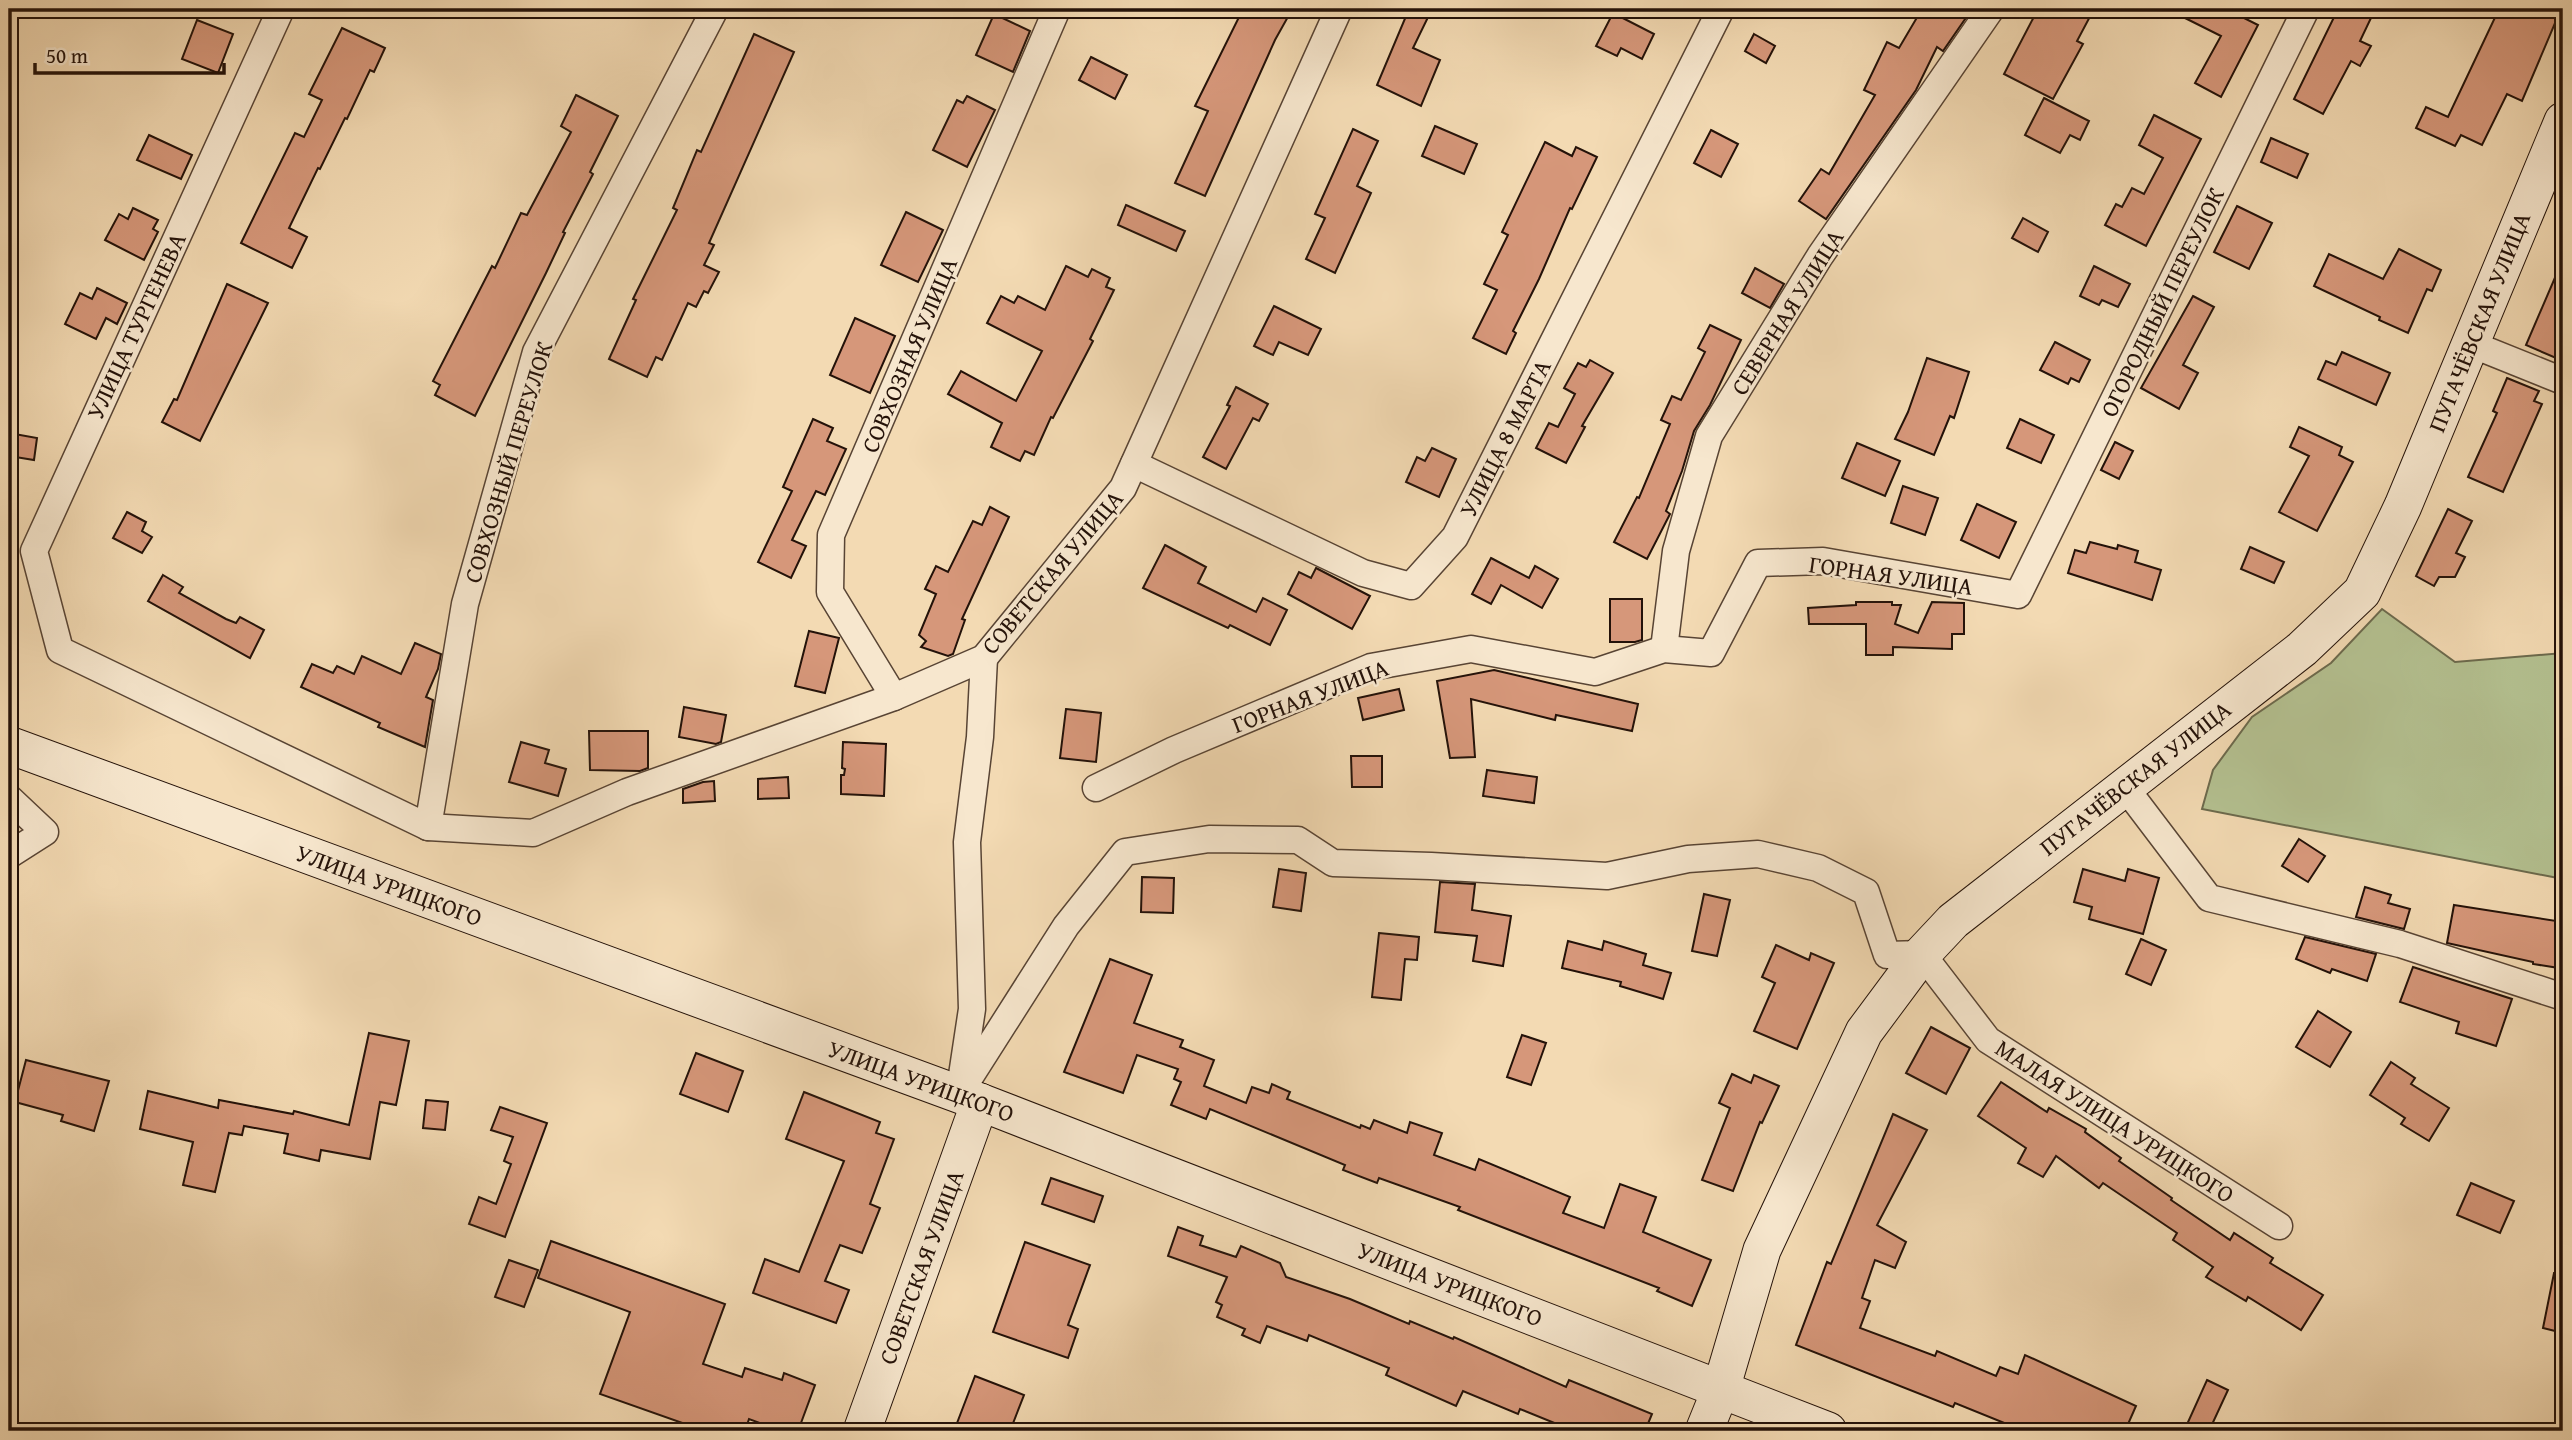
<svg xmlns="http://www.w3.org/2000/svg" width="2572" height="1440" font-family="'Gentium Book Plus',serif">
<rect width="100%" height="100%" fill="#f3dab3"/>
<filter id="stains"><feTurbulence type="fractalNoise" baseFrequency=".00286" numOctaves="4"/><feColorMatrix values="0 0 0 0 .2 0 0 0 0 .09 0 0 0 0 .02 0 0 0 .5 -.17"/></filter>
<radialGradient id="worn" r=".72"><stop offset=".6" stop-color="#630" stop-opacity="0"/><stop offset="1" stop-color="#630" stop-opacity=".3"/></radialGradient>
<path fill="#b4c191" stroke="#6c6a4d" stroke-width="2" d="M 2382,609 L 2455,662 L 2563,653 L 2563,879 L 2202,809 L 2213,770 L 2252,717 L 2331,663 Z"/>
<g fill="#d6977a" stroke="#241209" stroke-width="2">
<path d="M 1243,9 L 1277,9 L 1289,15 L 1275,40 L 1205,196 L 1175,183 L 1208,111 L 1195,106 Z"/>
<path d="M 1409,9 L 1432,9 L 1413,48 L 1440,60 L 1421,106 L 1377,85 Z"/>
<path d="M 1922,9 L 1972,9 L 1943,51 L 1937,47 L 1916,90 L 1826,219 L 1799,201 L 1821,169 L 1829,174 L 1875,95 L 1864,90 L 1887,42 L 1899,48 Z"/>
<path d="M 2038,9 L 2094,9 L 2077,41 L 2083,44 L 2053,99 L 2004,74 Z"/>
<path d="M 2167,9 L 2238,9 L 2236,14 L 2258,25 L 2221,97 L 2195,83 L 2221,36 Z"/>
<path d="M 2338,9 L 2353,9 L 2371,18 L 2360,41 L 2371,46 L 2360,66 L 2351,61 L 2323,114 L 2294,99 Z"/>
<path d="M 2499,9 L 2561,9 L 2522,101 L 2507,94 L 2482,145 L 2461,135 L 2455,146 L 2416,128 L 2426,107 L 2448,117 Z"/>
<path d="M 1613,13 L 1654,34 L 1642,59 L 1621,48 L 1617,56 L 1596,46 Z"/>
<path d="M 994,14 L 1030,31 L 1013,72 L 976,55 Z"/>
<path d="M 197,20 L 233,34 L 218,73 L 182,59 Z"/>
<path d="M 342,28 L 385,48 L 374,72 L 370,70 L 347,119 L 345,118 L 320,169 L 318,168 L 289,228 L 307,237 L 292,268 L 241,243 L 295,133 L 304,137 L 322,100 L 309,94 Z"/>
<path d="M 754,34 L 794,52 L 709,243 L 714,245 L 704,265 L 719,272 L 708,293 L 704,291 L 696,307 L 688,303 L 662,360 L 656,357 L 647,377 L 609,359 L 636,300 L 633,299 L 677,210 L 673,208 L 697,150 L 701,152 Z"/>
<path d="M 1754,34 L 1775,46 L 1766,63 L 1745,51 Z"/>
<path d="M 1091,57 L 1127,75 L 1115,99 L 1079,80 Z"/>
<path d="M 576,95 L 618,116 L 590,172 L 593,174 L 563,232 L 565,233 L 546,273 L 475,416 L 435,395 L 440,385 L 433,381 L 492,266 L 495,268 L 521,213 L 527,215 L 571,132 L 561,126 Z"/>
<path d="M 967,96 L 995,110 L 967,167 L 933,150 L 957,100 L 963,103 Z"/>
<path d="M 2044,98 L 2089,121 L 2080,140 L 2070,135 L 2060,153 L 2025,135 Z"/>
<path d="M 2154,115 L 2201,139 L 2146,246 L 2105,225 L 2116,204 L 2122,207 L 2132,188 L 2144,194 L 2163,158 L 2139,145 Z"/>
<path d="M 1435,126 L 1477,144 L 1464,174 L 1422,156 Z"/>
<path d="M 1353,129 L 1378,141 L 1357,186 L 1371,193 L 1335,273 L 1306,259 L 1325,218 L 1315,214 Z"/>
<path d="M 1711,130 L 1738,144 L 1721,177 L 1694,163 Z"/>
<path d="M 149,135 L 192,155 L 181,179 L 137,160 Z"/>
<path d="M 2271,138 L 2308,154 L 2297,178 L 2261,162 Z"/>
<path d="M 1545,142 L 1572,156 L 1576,147 L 1597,157 L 1572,209 L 1570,208 L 1539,279 L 1513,331 L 1516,333 L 1506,354 L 1473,338 L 1497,290 L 1484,284 L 1508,235 L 1502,232 Z"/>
<path d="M 1126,205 L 1185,231 L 1176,251 L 1118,225 Z"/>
<path d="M 2237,206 L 2272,223 L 2249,269 L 2214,252 Z"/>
<path d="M 133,208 L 158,220 L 153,229 L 158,232 L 144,260 L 105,240 L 119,214 L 128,219 Z"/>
<path d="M 906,212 L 943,230 L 918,282 L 881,265 Z"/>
<path d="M 2023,218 L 2048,232 L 2038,252 L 2012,238 Z"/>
<path d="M 2399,249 L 2441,270 L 2432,291 L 2427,289 L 2408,333 L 2379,320 L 2380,317 L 2314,286 L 2329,254 L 2383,279 Z"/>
<path d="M 2563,259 L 2563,361 L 2526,345 Z"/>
<path d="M 1066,266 L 1088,277 L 1092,269 L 1110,278 L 1106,287 L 1114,290 L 1090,339 L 1093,341 L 1053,418 L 1051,417 L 1034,455 L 1025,451 L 1020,461 L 991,447 L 1002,423 L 948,394 L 961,371 L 1016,401 L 1042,351 L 987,323 L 1001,296 L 1014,303 L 1018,296 L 1045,310 Z"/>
<path d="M 2094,266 L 2130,284 L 2118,307 L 2102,300 L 2099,305 L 2080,296 Z"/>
<path d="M 1755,268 L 1784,284 L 1770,308 L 1742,293 Z"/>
<path d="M 227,284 L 268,303 L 200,441 L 162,422 L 174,399 L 177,400 Z"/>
<path d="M 97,288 L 127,303 L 117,324 L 106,318 L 96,339 L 65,324 L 80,293 L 92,299 Z"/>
<path d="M 2193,296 L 2214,307 L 2183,365 L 2198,373 L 2179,409 L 2141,388 Z"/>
<path d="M 1274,306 L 1321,329 L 1308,355 L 1279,342 L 1273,355 L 1254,346 Z"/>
<path d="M 855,318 L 895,336 L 870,393 L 830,375 Z"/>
<path d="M 1710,325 L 1741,340 L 1710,405 L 1694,431 L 1682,471 L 1666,511 L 1670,514 L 1647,559 L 1614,542 L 1637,497 L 1639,498 L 1670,424 L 1661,420 L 1672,396 L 1681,400 L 1705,352 L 1698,348 Z"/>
<path d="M 2055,342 L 2090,360 L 2079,382 L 2071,378 L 2068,384 L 2040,370 Z"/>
<path d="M 2342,352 L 2390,373 L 2376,405 L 2318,379 L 2326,361 L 2336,365 Z"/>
<path d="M 1927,358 L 1969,372 L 1954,418 L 1950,416 L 1934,455 L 1895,439 L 1908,412 Z"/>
<path d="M 1590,360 L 1613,373 L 1582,426 L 1585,427 L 1566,463 L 1536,448 L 1549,423 L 1558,427 L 1575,394 L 1564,388 L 1578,363 L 1586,367 Z"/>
<path d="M 2507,378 L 2539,391 L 2534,401 L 2542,404 L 2503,492 L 2468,477 L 2497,413 L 2493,411 Z"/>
<path d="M 1236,387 L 1268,404 L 1259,421 L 1253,418 L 1226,469 L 1203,457 L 1230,406 L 1227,405 Z"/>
<path d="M 813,419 L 833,428 L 827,441 L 846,449 L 825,495 L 816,491 L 792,540 L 806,546 L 791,578 L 758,562 L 792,491 L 783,487 Z"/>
<path d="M 2020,419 L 2054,435 L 2041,463 L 2007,448 Z"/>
<path d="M 2299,427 L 2342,447 L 2339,455 L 2353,462 L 2317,531 L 2279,512 L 2309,456 L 2290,447 Z"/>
<path d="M 9,433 L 37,438 L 34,460 L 9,456 Z"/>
<path d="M 2115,442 L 2133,451 L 2119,479 L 2101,470 Z"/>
<path d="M 1857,443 L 1900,461 L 1885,496 L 1842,478 Z"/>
<path d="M 1432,448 L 1456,459 L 1439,497 L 1406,482 L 1417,457 L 1425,461 Z"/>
<path d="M 1903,486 L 1938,498 L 1925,535 L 1891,523 Z"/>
<path d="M 1977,504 L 2016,522 L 1999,558 L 1961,540 Z"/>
<path d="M 990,507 L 1009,517 L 962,619 L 965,620 L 953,654 L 948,656 L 921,647 L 926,641 L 919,635 L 936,594 L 925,589 L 936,566 L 948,572 L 973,521 L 982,525 Z"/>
<path d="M 2448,509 L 2472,521 L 2456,553 L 2465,557 L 2455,577 L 2439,577 L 2434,586 L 2416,576 Z"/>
<path d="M 127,512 L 146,522 L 142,531 L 152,537 L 142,553 L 113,538 Z"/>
<path d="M 2090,542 L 2117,549 L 2118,545 L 2138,551 L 2135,562 L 2161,570 L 2152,600 L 2068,573 L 2075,550 L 2086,553 Z"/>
<path d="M 1165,545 L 1206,567 L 1198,583 L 1256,612 L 1263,598 L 1287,610 L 1270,645 L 1230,625 L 1228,628 L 1143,588 Z"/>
<path d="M 2250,547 L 2284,562 L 2274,583 L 2241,569 Z"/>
<path d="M 1491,558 L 1529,578 L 1535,566 L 1558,579 L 1542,608 L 1501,585 L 1491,604 L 1472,594 Z"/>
<path d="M 1316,568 L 1370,596 L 1352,629 L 1288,594 L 1299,572 L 1311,578 Z"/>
<path d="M 163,575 L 183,587 L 179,593 L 226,619 L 236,623 L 240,617 L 264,630 L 250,658 L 148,601 Z"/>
<path d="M 1610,599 L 1642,599 L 1642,640 L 1635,642 L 1610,642 Z"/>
<path d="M 1856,602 L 1892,602 L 1892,605 L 1901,605 L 1895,624 L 1918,633 L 1932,602 L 1964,603 L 1964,634 L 1952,634 L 1952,649 L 1893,647 L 1893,655 L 1866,655 L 1866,624 L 1809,624 L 1808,608 L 1856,605 Z"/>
<path d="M 809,631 L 839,638 L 825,693 L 795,686 Z"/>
<path d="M 415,643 L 441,654 L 438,669 L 426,697 L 433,700 L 425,747 L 378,727 L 380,723 L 301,687 L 312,664 L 333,673 L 337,666 L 354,674 L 362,656 L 401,674 Z"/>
<path d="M 1494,670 L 1638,704 L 1632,731 L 1556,715 L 1555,720 L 1471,699 L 1475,757 L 1450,758 L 1437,681 Z"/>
<path d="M 1399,689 L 1404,710 L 1363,720 L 1358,698 Z"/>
<path d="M 684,707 L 726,715 L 721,742 L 716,744 L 679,737 Z"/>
<path d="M 1066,709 L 1101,713 L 1096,762 L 1060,758 Z"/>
<path d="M 589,731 L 648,731 L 648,768 L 640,771 L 590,770 Z"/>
<path d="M 521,742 L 549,750 L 545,763 L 566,769 L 558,796 L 509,782 Z"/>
<path d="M 843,742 L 886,744 L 884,796 L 841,794 L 841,775 L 844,775 L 845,769 L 842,768 Z"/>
<path d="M 1351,756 L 1382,756 L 1382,787 L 1352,787 Z"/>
<path d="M 1487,770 L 1537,777 L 1534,803 L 1483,796 Z"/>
<path d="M 788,777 L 789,798 L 758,799 L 758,779 Z"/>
<path d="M 714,781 L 715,801 L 683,803 L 683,789 L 703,782 Z"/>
<path d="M 2299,839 L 2325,856 L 2308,882 L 2282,866 Z"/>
<path d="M 1279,869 L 1306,873 L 1301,911 L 1273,907 Z"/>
<path d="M 2083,869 L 2125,881 L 2128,869 L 2159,878 L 2143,934 L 2089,919 L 2092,907 L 2074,902 Z"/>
<path d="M 1142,877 L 1174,878 L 1173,913 L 1141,912 Z"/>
<path d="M 1440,882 L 1475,884 L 1472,910 L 1511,916 L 1503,966 L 1473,961 L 1477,936 L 1435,932 Z"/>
<path d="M 2365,887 L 2391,895 L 2388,903 L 2410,909 L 2404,929 L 2356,917 Z"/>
<path d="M 1704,894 L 1730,900 L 1717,956 L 1692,951 Z"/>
<path d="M 2454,905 L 2563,922 L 2559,968 L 2533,964 L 2533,962 L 2447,943 Z"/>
<path d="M 1379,933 L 1419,937 L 1417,960 L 1405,959 L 1401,1000 L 1372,997 Z"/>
<path d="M 2305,937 L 2376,954 L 2367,981 L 2332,969 L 2330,973 L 2296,959 Z"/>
<path d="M 2141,939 L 2166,950 L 2151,985 L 2126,974 Z"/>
<path d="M 1568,941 L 1602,950 L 1604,941 L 1646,954 L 1643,965 L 1671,973 L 1663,999 L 1620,986 L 1621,982 L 1562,968 Z"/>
<path d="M 1776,945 L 1809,960 L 1811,953 L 1834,963 L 1797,1049 L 1754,1031 L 1775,983 L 1762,977 Z"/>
<path d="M 1110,959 L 1152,975 L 1134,1023 L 1183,1040 L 1180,1047 L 1214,1060 L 1204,1086 L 1246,1103 L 1252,1087 L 1269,1093 L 1272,1084 L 1290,1092 L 1287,1099 L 1360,1128 L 1361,1125 L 1370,1129 L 1374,1120 L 1407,1133 L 1410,1122 L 1442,1133 L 1434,1155 L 1475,1170 L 1479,1159 L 1570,1197 L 1563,1213 L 1604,1228 L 1620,1184 L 1656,1197 L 1643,1232 L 1711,1260 L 1692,1306 L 1657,1291 L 1659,1288 L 1458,1210 L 1460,1207 L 1379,1178 L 1377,1183 L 1343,1170 L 1345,1165 L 1210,1109 L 1206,1119 L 1171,1105 L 1181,1082 L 1174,1079 L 1178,1069 L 1137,1055 L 1123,1093 L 1064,1072 Z"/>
<path d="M 2413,967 L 2512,999 L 2496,1046 L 2456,1033 L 2459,1022 L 2400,1002 Z"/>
<path d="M 2318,1011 L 2351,1032 L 2330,1067 L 2296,1047 Z"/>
<path d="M 1931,1027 L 1970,1048 L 1946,1094 L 1906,1073 Z"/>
<path d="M 369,1033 L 409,1041 L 396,1105 L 380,1102 L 370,1159 L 321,1150 L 319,1161 L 284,1153 L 288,1134 L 244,1126 L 242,1135 L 229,1133 L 215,1192 L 183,1185 L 193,1142 L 140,1129 L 148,1091 L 218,1108 L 219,1100 L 293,1114 L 294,1111 L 349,1125 Z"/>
<path d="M 1522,1035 L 1546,1043 L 1531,1085 L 1507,1077 Z"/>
<path d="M 696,1053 L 743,1071 L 728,1112 L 680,1094 Z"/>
<path d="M 26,1060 L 109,1081 L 94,1131 L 61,1121 L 63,1115 L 15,1102 Z"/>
<path d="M 2391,1062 L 2415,1078 L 2411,1084 L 2449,1108 L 2429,1141 L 2401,1124 L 2405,1118 L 2370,1095 Z"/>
<path d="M 1732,1074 L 1751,1083 L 1754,1075 L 1779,1086 L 1762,1123 L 1760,1122 L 1733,1191 L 1702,1180 L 1730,1108 L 1719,1103 Z"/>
<path d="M 2001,1082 L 2047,1112 L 2049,1108 L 2086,1129 L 2085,1132 L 2121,1158 L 2119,1161 L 2172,1198 L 2171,1200 L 2230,1240 L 2234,1233 L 2273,1258 L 2270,1263 L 2323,1295 L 2301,1330 L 2248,1297 L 2246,1301 L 2206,1277 L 2213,1267 L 2173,1240 L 2177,1233 L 2103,1183 L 2099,1188 L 2056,1156 L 2043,1177 L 2018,1163 L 2026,1148 L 1978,1116 Z"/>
<path d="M 804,1092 L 880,1122 L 876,1133 L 894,1139 L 870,1204 L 880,1208 L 862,1253 L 840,1245 L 825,1281 L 849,1290 L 836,1323 L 753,1293 L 765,1259 L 799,1272 L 844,1161 L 786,1139 Z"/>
<path d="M 426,1100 L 448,1102 L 445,1130 L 423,1128 Z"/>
<path d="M 500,1107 L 547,1123 L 505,1237 L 469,1224 L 479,1197 L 496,1204 L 511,1164 L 504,1161 L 513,1137 L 491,1130 Z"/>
<path d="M 1893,1114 L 1927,1130 L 1877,1225 L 1906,1242 L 1895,1268 L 1875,1260 L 1862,1298 L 1870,1301 L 1860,1328 L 1935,1356 L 1937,1351 L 1996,1376 L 2000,1367 L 2018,1374 L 2025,1355 L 2136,1406 L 2125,1431 L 2024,1431 L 1955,1403 L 1953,1407 L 1796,1345 L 1827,1262 L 1831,1264 Z"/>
<path d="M 1051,1178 L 1103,1196 L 1094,1222 L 1042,1204 Z"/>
<path d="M 2471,1183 L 2514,1201 L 2500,1233 L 2457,1215 Z"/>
<path d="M 1178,1227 L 1203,1236 L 1200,1245 L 1236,1257 L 1241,1246 L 1280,1263 L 1286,1277 L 1350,1299 L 1409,1324 L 1410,1321 L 1453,1339 L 1454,1337 L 1566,1387 L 1569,1380 L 1652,1414 L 1645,1431 L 1574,1431 L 1520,1409 L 1518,1414 L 1463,1391 L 1456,1406 L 1386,1375 L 1389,1368 L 1309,1335 L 1307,1341 L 1267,1326 L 1260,1343 L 1242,1335 L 1245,1329 L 1217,1317 L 1222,1305 L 1216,1302 L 1227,1277 L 1168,1256 Z"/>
<path d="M 551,1241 L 725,1304 L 703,1364 L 742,1377 L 745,1368 L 782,1380 L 784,1373 L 815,1385 L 798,1431 L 782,1431 L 749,1419 L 745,1431 L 705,1431 L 600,1394 L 630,1312 L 538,1278 Z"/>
<path d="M 1025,1242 L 1090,1265 L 1068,1325 L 1078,1329 L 1068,1358 L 993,1332 Z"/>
<path d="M 509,1260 L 538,1270 L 524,1307 L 495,1297 Z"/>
<path d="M 2554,1273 L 2563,1274 L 2563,1333 L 2543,1328 Z"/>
<path d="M 975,1376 L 1024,1395 L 1010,1431 L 954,1431 Z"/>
<path d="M 2207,1380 L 2228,1390 L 2209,1431 L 2184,1431 Z"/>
</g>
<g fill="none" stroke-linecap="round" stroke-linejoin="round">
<defs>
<g id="street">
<path d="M 281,9 L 34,551 L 60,650 L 428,827 L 533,833 L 627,792 L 894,697 L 984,658 L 1123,488 L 1339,9"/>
<path d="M 2471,344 L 2563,381"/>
<path d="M 1134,464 L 1363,573 L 1411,586 L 1455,537 L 1721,9"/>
<path d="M 1664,649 L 1676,551 L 1709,436 L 1820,256 L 1991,9"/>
<path d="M 894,697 L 830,592 L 831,535 L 1057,9"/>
<path d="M 2124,786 L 2209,898 L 2400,944 L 2563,997"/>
<path d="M 1096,788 L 1174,750 L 1371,667 L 1471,649 L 1595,672 L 1664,649 L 1711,653 L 1758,563 L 1823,561 L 2018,595 L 2306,9"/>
<path d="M 9,798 L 45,832 L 9,855"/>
<path d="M 428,827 L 465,604 L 536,352 L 715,9"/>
<path d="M 961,1082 L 972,1009 L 967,842 L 980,737 L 984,658"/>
<path d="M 959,1094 L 1066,926 L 1125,852 L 1209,839 L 1298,840 L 1333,863 L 1431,866 L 1607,876 L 1688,859 L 1758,854 L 1818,868 L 1866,892 L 1887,955 L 1922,954 L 1988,1040 L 2279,1226"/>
</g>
<g id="secondary">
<path d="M 9,745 L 980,1102 L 1828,1431"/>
<path d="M 862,1431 L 980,1102"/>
<path d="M 1704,1431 L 1721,1389 L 1762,1250 L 1864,1032 L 1922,954 L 1953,921 L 2302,649 L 2362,592 L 2403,506 L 2563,121"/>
</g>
</defs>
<use href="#street" stroke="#584434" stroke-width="29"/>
<use href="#secondary" stroke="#241209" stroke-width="39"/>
<use href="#street" stroke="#f7e7ce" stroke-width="26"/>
<use href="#secondary" stroke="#f7e7ce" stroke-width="37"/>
</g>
<g text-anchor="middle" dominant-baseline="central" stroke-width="5" stroke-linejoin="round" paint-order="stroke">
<g font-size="24" fill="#241209" stroke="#f7e7ce">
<text transform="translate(2162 302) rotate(-64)">ОГОРОДНЫЙ ПЕРЕУЛОК</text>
<text transform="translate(1787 312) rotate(-58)">СЕВЕРНАЯ УЛИЦА</text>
<text transform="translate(2479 322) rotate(-68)">ПУГАЧЁВСКАЯ УЛИЦА</text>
<text transform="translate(136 326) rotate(-65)">УЛИЦА ТУРГЕНЕВА</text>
<text transform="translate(909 355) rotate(-67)">СОВХОЗНАЯ УЛИЦА</text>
<text transform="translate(1505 438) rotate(-63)">УЛИЦА 8 МАРТА</text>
<text transform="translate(508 462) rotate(-73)">СОВХОЗНЫЙ ПЕРЕУЛОК</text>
<text transform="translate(1052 572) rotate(-50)">СОВЕТСКАЯ УЛИЦА</text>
<text transform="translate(1891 575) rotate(8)">ГОРНАЯ УЛИЦА</text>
<text transform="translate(1310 696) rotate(-21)">ГОРНАЯ УЛИЦА</text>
<text transform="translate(2135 778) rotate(-38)">ПУГАЧЁВСКАЯ УЛИЦА</text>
<text transform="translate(389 885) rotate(20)">УЛИЦА УРИЦКОГО</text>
<text transform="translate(921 1081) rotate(20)">УЛИЦА УРИЦКОГО</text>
<text transform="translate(2115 1121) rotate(33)">МАЛАЯ УЛИЦА УРИЦКОГО</text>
<text transform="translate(921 1267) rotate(-70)">СОВЕТСКАЯ УЛИЦА</text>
<text transform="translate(1450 1284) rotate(21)">УЛИЦА УРИЦКОГО</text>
</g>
</g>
<rect width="2572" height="1440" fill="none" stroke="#f3dab3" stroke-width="35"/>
<rect x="10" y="10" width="2551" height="1419" fill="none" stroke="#241209" stroke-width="3.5"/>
<rect x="18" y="18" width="2537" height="1405" fill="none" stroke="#241209" stroke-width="2"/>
<path d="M35 63v10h189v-10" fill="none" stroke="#241209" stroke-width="3.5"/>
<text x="46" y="63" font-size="21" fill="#241209" stroke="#f7e7ce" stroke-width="5" paint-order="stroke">50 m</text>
<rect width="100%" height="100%" filter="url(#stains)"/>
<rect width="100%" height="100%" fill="url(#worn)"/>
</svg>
